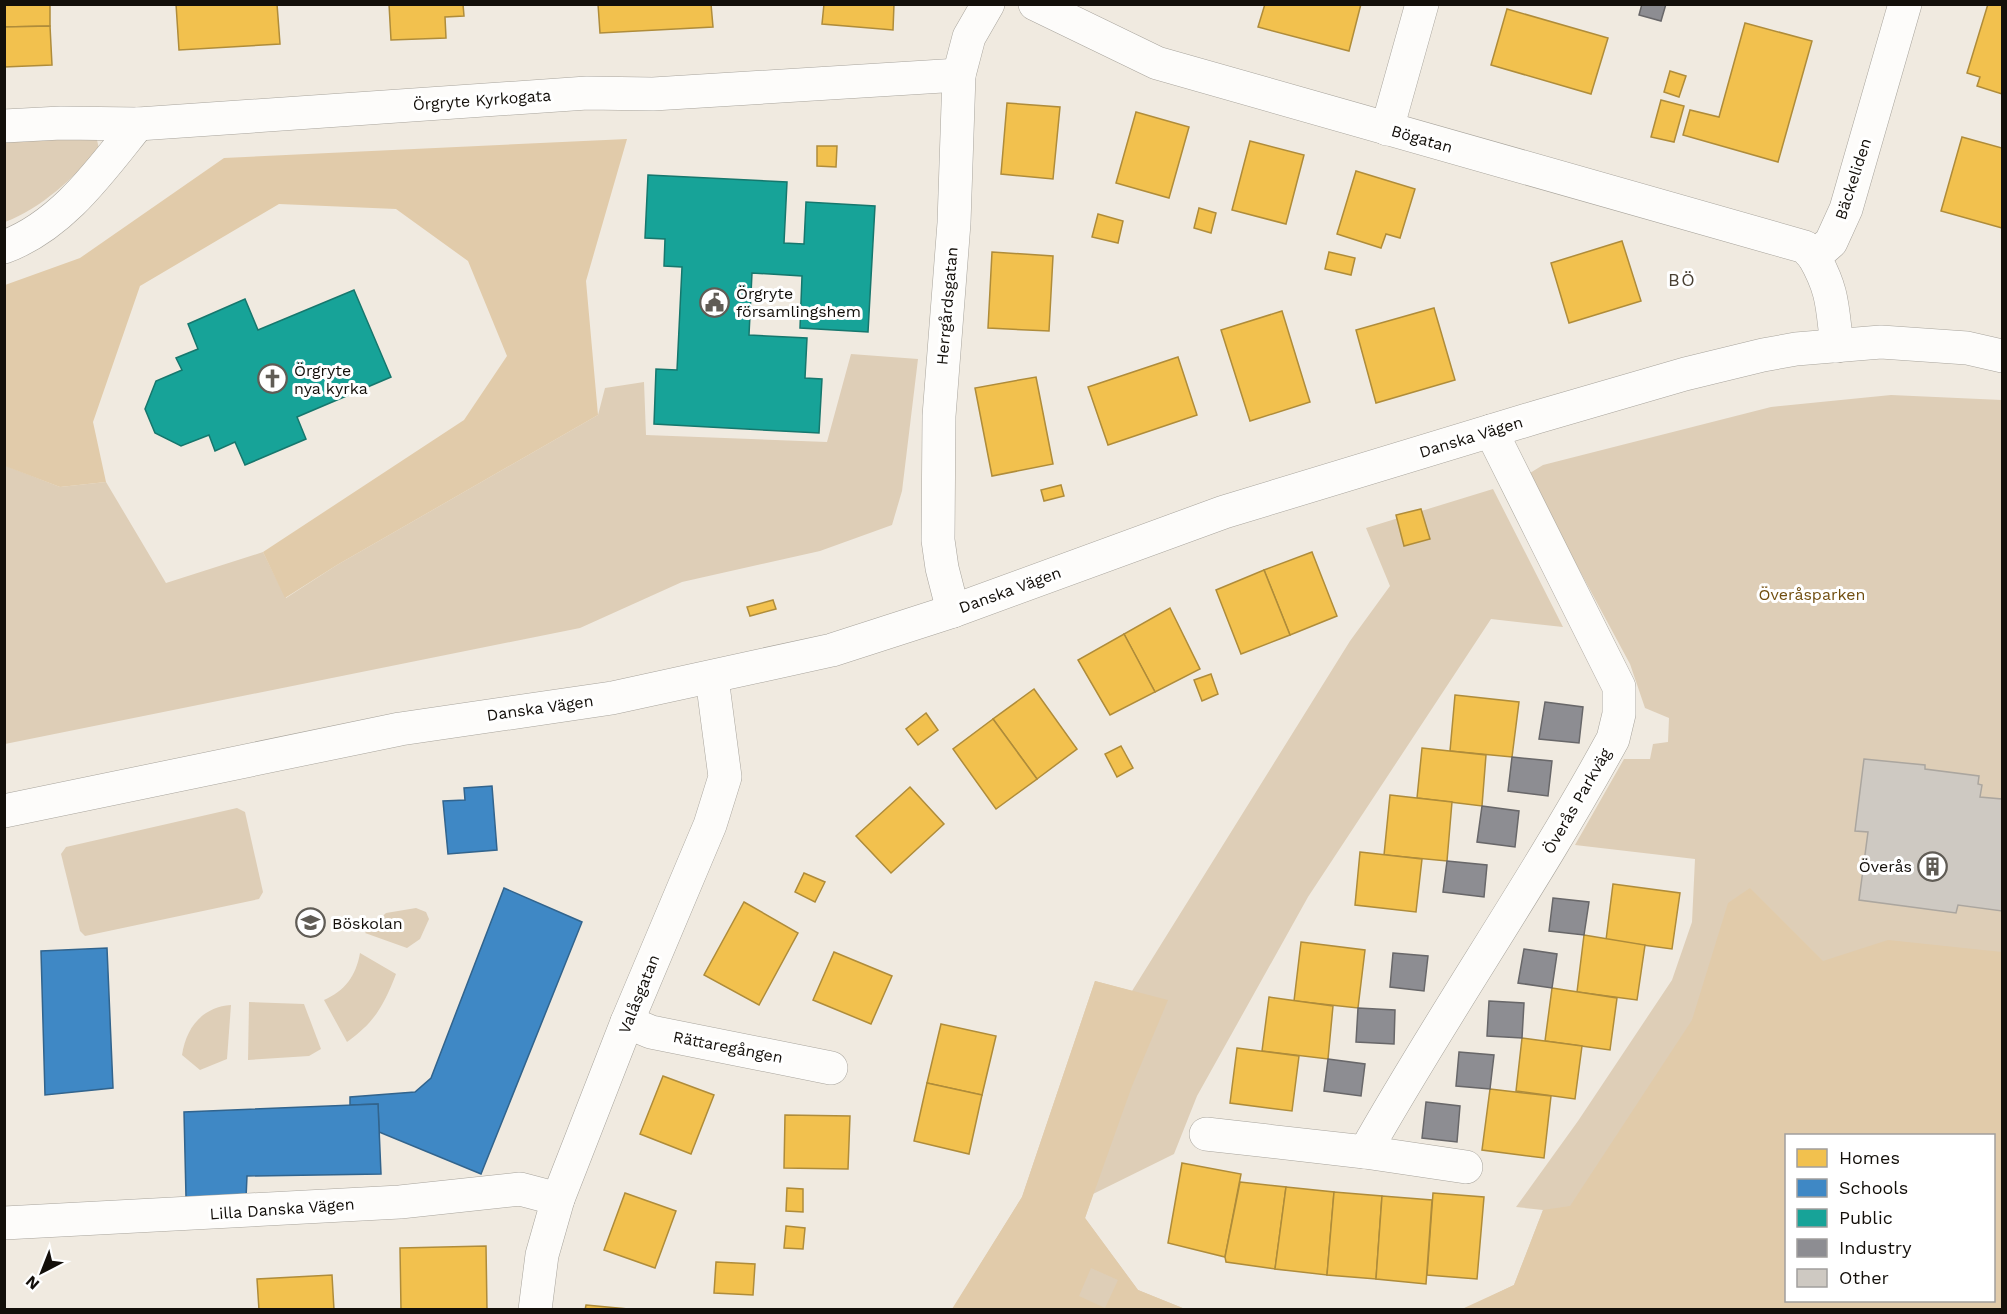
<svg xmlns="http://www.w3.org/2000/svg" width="2007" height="1314" font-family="'Work Sans',sans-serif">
<rect width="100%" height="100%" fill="#f0eae0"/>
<g fill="#deceb7" fill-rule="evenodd">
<path d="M 5,136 L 97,140 L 99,149 C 73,178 42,208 5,222 Z"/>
<path d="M 851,354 L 918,359 L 902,491 L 892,525 L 820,551 L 682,582 L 580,628 L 5,744 L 4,465 L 60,487 L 106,482 L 166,583 L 263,552 L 286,598 L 337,565 L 598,415 L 605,388 L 644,382 L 646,435 L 827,442 Z"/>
<path d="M 1891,395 L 2002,400 L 2002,1309 L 1463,1310 L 1514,1285 L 1543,1210 L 1516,1207 L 1578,1121 L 1672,980 L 1692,922 L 1695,859 L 1575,845 L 1624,759 L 1650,759 L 1653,744 L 1668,742 L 1669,718 L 1645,708 L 1630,664 L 1533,484 L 1530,473 L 1543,465 L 1771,407 ZM 1786,1136 L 1994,1136 L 1994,1300 L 1786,1300 Z"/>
<path d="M 1493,489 L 1563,627 L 1491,619 L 1308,897 L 1197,1096 L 1174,1154 L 1093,1194 L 1085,1218 L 1138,1290 L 1185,1309 L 952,1310 L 1022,1197 L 1095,981 L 1132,991 L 1350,641 L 1390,586 L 1366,528 Z"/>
<path d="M 237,808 L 245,812 L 263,892 L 259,899 L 85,936 L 80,931 L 61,854 L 66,847 Z"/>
<path d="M 416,908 L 426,912 L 429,919 L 420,939 L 407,948 L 365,933 L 386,913 Z"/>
<path d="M 360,953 L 396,974 C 384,1005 375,1022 347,1042 L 324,1000 C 345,991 356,976 360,953 Z"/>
<path d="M 249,1002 L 304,1004 L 321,1049 L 309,1056 L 248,1060 Z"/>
<path d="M 231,1005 L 227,1059 L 200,1070 L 182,1055 C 186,1028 202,1007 231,1005 Z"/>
</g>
<g fill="#e1cbaa" fill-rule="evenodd">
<path d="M 627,139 L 586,281 L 598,415 L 337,565 L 285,598 L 263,552 L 464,420 L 507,356 L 468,261 L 396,209 L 279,204 L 140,286 L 93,422 L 106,482 L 60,487 L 5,466 L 5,285 L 80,258 L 224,158 Z"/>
<path d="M 1750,888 L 1823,961 L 1888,940 L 2002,952 L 2002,1309 L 1462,1309 L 1514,1285 L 1543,1210 L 1570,1206 L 1692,1020 L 1728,903 ZM 1786,1136 L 1994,1136 L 1994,1300 L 1786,1300 Z"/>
<path d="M 1095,981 L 1168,1000 L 1132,1086 L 1085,1218 L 1138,1290 L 1185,1309 L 952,1309 L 1022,1197 ZM 1091,1268 L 1118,1280 L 1105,1308 L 1079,1296 Z"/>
</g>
<g fill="#f2c14e" stroke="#af8c3a" stroke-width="1.5">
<path d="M 4,4 L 50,4 L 50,26 L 4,27 Z"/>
<path d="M 176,4 L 277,4 L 280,44 L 179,50 Z"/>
<path d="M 389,4 L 463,4 L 464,16 L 445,17 L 446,38 L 391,40 Z"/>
<path d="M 598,4 L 711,4 L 713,27 L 600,33 Z"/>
<path d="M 824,4 L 894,4 L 893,30 L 822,24 Z"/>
<path d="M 1265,4 L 1361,4 L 1349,51 L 1258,27 Z"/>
<path d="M 1988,4 L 2002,4 L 2002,94 L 1977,86 L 1980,77 L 1967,73 Z"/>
<path d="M 1507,9 L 1608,38 L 1591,94 L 1491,65 Z"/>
<path d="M 1745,23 L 1812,41 L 1778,162 L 1683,135 L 1690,110 L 1719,117 Z"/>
<path d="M 50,26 L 52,65 L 4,67 L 4,27 Z"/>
<path d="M 1670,71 L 1686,76 L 1679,97 L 1664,92 Z"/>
<path d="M 1661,100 L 1684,106 L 1674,142 L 1651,137 Z"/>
<path d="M 1007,103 L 1060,107 L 1053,179 L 1001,174 Z"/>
<path d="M 1136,112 L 1189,127 L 1169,198 L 1116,183 Z"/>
<path d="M 1962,137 L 2002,148 L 2002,228 L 1941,211 Z"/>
<path d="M 1250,141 L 1304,155 L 1286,224 L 1232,210 Z"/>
<path d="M 817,146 L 837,146 L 836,167 L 817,166 Z"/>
<path d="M 1356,171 L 1415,189 L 1400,238 L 1386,234 L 1381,248 L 1337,234 Z"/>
<path d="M 1199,208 L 1216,213 L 1211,233 L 1194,228 Z"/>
<path d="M 1098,214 L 1123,221 L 1118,243 L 1092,237 Z"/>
<path d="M 1622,241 L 1641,301 L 1569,323 L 1551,263 Z"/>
<path d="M 992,252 L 1053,256 L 1049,331 L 988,328 Z"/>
<path d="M 1329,252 L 1355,258 L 1351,275 L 1325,269 Z"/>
<path d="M 1434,308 L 1455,380 L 1376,403 L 1356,330 Z"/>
<path d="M 1282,311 L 1310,402 L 1250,421 L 1221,330 Z"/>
<path d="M 1178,357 L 1197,415 L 1108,445 L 1088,387 Z"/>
<path d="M 1036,377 L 1053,464 L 992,476 L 975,388 Z"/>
<path d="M 1061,485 L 1064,496 L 1044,501 L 1041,490 Z"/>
<path d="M 1421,509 L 1430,539 L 1404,546 L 1396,515 Z"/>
<path d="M 1312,552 L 1337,616 L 1290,635 L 1264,570 Z"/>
<path d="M 1264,570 L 1290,635 L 1241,654 L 1216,590 Z"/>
<path d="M 773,600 L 776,609 L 750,616 L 747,607 Z"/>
<path d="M 1170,608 L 1200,669 L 1155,692 L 1124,634 Z"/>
<path d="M 1124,634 L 1155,692 L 1110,715 L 1078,660 Z"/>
<path d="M 1211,674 L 1218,694 L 1202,701 L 1194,680 Z"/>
<path d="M 1034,689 L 1077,749 L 1037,779 L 993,719 Z"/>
<path d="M 1455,695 L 1519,702 L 1512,757 L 1450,751 Z"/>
<path d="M 926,713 L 938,730 L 918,745 L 906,729 Z"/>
<path d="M 993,719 L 1037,779 L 996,809 L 953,749 Z"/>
<path d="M 1121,746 L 1133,768 L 1117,777 L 1105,754 Z"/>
<path d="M 1422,748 L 1486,755 L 1482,806 L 1417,798 Z"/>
<path d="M 910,787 L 944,824 L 891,873 L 856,836 Z"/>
<path d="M 1390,795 L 1452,802 L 1447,861 L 1384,855 Z"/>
<path d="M 1360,852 L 1422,859 L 1416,912 L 1355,905 Z"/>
<path d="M 804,873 L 825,882 L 815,902 L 795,892 Z"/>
<path d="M 1613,884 L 1680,893 L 1672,949 L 1606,940 Z"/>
<path d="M 744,902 L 798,933 L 759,1005 L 704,975 Z"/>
<path d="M 1584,935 L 1645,945 L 1637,1000 L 1577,992 Z"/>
<path d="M 1301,942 L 1365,950 L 1358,1008 L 1294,1001 Z"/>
<path d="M 834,952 L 892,976 L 871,1024 L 813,1000 Z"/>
<path d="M 1552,988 L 1617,998 L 1610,1050 L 1545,1041 Z"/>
<path d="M 1269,997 L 1333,1006 L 1328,1059 L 1262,1051 Z"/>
<path d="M 941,1024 L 996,1036 L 982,1095 L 927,1083 Z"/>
<path d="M 1522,1038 L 1582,1046 L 1575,1099 L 1516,1091 Z"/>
<path d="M 1237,1048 L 1299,1056 L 1292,1111 L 1230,1103 Z"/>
<path d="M 663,1076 L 714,1095 L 691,1154 L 640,1134 Z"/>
<path d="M 927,1083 L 982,1095 L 969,1154 L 914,1141 Z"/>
<path d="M 1490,1089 L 1551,1096 L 1544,1158 L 1482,1150 Z"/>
<path d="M 785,1115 L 850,1116 L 848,1169 L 784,1168 Z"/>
<path d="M 1182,1163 L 1241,1174 L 1225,1257 L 1168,1243 Z"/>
<path d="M 1240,1182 L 1286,1187 L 1275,1269 L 1226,1262 L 1225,1257 Z"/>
<path d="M 1286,1187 L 1334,1192 L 1327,1275 L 1275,1269 Z"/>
<path d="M 787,1188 L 803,1189 L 803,1212 L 786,1211 Z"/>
<path d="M 1334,1192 L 1382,1196 L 1376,1279 L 1327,1275 Z"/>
<path d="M 625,1193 L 676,1211 L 655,1268 L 604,1250 Z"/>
<path d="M 1433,1193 L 1484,1197 L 1477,1279 L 1427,1275 Z"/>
<path d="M 1382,1196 L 1432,1200 L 1426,1284 L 1376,1279 Z"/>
<path d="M 786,1226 L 805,1228 L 803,1249 L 784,1248 Z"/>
<path d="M 486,1246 L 487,1310 L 401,1310 L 400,1248 Z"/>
<path d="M 716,1262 L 755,1264 L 753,1295 L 714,1293 Z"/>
<path d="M 332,1275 L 334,1310 L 259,1310 L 257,1279 Z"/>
<path d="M 586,1305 L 639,1310 L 585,1310 Z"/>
</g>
<g fill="#3f88c5" stroke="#32648d" stroke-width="1.5">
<path d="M 492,786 L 497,850 L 448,854 L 443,801 L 465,800 L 464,788 Z"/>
<path d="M 504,888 L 582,922 L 481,1174 L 379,1132 L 378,1104 L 350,1105 L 350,1097 L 415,1092 L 431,1078 Z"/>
<path d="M 107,948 L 113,1088 L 45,1095 L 41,951 Z"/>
<path d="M 378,1104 L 381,1174 L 247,1176 L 246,1198 L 186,1197 L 184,1112 Z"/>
</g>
<g fill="#17a398" stroke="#16776d" stroke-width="1.5">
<path d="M 648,175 L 787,182 L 784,243 L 804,244 L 806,202 L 875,206 L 868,332 L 800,328 L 802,276 L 752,273 L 749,335 L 807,338 L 805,378 L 822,379 L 819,433 L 654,424 L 656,369 L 677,370 L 682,267 L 664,266 L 665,239 L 645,238 Z"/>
<path d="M 354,290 L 391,377 L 297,417 L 306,439 L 245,465 L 235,442 L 215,451 L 209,435 L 181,446 L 155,433 L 145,409 L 156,381 L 182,370 L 176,358 L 198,349 L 188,324 L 245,299 L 258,330 Z"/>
</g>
<g fill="#8d8d92" stroke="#686769" stroke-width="1.5">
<path d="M 1642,4 L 1666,4 L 1661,21 L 1639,15 Z"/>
<path d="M 1545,702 L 1583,707 L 1579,743 L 1539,739 Z"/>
<path d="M 1512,757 L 1552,761 L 1548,796 L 1508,791 Z"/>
<path d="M 1482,806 L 1519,811 L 1515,847 L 1477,842 Z"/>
<path d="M 1447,861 L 1487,865 L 1484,897 L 1443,892 Z"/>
<path d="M 1553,898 L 1589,902 L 1584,935 L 1549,931 Z"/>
<path d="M 1524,949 L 1557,954 L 1552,988 L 1518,983 Z"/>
<path d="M 1393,953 L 1428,956 L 1424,991 L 1390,987 Z"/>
<path d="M 1489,1001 L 1524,1003 L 1522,1038 L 1487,1036 Z"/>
<path d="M 1358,1008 L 1395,1010 L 1394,1044 L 1356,1042 Z"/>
<path d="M 1459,1052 L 1494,1055 L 1490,1089 L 1456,1086 Z"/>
<path d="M 1328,1059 L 1365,1064 L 1361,1096 L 1324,1091 Z"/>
<path d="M 1426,1102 L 1460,1106 L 1457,1142 L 1422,1138 Z"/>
</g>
<path fill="#cec9c2" stroke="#aba69f" stroke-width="1.5" d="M 1864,759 L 1925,765 L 1925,769 L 1979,776 L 1978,784 L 1982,785 L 1980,797 L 2002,799 L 2002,911 L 1958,905 L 1956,913 L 1859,900 L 1868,832 L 1855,831 Z"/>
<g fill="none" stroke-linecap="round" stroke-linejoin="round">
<defs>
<g id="minor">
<path d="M 1035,4 L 1157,63 L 1805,247 L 1814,257"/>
<path d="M 4,126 L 61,123 L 138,124 L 587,93 L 653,94 L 959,75"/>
<path d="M 1387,129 L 1422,4"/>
<path d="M 4,247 C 62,226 101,170 138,124"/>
<path d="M 1837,346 C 1832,308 1834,292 1814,257 L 1831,242 L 1846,209 L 1905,4"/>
<path d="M 953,611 L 942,568 L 938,540 L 939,416 L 954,223 L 959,75 L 969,37 L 988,4"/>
<path d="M 4,811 L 400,729 L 612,698 L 832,650 L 953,611 L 1224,512 L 1537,417 L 1685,374 L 1763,355 L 1796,349 L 1881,342 L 1967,348 L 2002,356"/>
<path d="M 627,1022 L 651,1032 L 831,1068"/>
<path d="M 1206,1134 L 1365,1152 C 1444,1012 1536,880 1613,739 L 1619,714 L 1619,687 L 1491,431"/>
<path d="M 1365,1152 L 1466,1167"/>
<path d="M 4,1223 L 400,1202 L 520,1189 L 558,1199"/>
<path d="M 535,1310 L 542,1255 L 558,1199 L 627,1022 L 710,825 L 725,777 L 712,678"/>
</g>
</defs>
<use href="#minor" stroke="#a8a49c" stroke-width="34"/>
<use href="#minor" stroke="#fdfcfa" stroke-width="33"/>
</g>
<defs>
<symbol id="civic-ring" viewBox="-11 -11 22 22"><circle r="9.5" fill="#fff" stroke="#605c55" stroke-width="1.5"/><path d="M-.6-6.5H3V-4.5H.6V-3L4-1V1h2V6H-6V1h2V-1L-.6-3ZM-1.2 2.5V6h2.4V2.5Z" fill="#605c55"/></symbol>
<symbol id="church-ring" viewBox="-11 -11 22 22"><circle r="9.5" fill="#fff" stroke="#605c55" stroke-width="1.5"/><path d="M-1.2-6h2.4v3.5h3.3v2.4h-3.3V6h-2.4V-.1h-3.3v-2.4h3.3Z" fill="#605c55"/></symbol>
<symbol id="building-ring" viewBox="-11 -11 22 22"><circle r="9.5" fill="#fff" stroke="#605c55" stroke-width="1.5"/><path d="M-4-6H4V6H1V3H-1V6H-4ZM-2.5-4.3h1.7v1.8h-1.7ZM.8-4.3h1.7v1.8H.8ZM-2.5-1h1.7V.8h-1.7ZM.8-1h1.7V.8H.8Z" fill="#605c55"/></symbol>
<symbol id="school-ring" viewBox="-11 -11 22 22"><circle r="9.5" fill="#fff" stroke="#605c55" stroke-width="1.5"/><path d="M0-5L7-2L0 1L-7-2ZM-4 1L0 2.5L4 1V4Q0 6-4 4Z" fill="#605c55"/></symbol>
</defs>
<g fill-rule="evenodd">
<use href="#civic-ring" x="698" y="286" width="33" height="33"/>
<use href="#church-ring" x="256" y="362" width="33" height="33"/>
<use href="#building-ring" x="1916" y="850" width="33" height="33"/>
<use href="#school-ring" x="294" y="906" width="33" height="33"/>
</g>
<g text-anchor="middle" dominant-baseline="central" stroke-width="6" stroke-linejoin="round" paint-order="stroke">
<g font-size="16" fill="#130f0a" stroke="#fff">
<text transform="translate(482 100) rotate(-4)">Örgryte Kyrkogata</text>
<text transform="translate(1422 139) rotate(16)">Bögatan</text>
<text transform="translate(1853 179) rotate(-72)">Bäckeliden</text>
<text transform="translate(947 306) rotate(-85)">Herrgårdsgatan</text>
<text transform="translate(1471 437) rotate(-17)">Danska Vägen</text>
<text transform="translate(1010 590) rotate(-20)">Danska Vägen</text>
<text transform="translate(540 708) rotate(-8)">Danska Vägen</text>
<text transform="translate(1577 801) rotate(-60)">Överås Parkväg</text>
<text transform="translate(639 994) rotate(-68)">Valåsgatan</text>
<text transform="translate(728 1047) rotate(11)">Rättaregången</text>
<text transform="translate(282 1209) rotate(-4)">Lilla Danska Vägen</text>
</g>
<g font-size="16" fill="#130f0a" stroke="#fff" text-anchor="start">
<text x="736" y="293">Örgryte<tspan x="736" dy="18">församlingshem</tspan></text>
<text x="294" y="370">Örgryte<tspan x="294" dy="18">nya kyrka</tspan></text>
<text x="1912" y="866" text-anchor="end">Överås</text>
<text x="332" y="923">Böskolan</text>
</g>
<g font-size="16" fill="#714f11" stroke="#fff">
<text x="1812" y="594">Överåsparken</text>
</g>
<g font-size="18" letter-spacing="1.5" fill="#494033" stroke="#fff">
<text x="1682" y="279">BÖ</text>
</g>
</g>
<rect width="2007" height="1314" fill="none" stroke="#130f0a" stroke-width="12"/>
<rect x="1785" y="1134" width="210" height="168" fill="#ffffff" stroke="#a19f9d" stroke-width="1.5"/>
<rect x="1797" y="1149" width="30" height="18" fill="#f2c14e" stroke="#a19f9d" stroke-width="1.5"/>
<text x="1839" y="1164" font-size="18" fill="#130f0a">Homes</text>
<rect x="1797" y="1179" width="30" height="18" fill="#3f88c5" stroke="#a19f9d" stroke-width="1.5"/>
<text x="1839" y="1194" font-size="18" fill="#130f0a">Schools</text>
<rect x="1797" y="1209" width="30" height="18" fill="#17a398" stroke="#a19f9d" stroke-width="1.5"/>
<text x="1839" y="1224" font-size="18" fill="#130f0a">Public</text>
<rect x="1797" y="1239" width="30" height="18" fill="#8d8d92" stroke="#a19f9d" stroke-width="1.5"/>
<text x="1839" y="1254" font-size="18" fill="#130f0a">Industry</text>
<rect x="1797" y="1269" width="30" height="18" fill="#cec9c2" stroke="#a19f9d" stroke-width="1.5"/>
<text x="1839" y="1284" font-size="18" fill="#130f0a">Other</text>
<g transform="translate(42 1272) rotate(222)" stroke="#ffffff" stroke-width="4.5" paint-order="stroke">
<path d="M0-4.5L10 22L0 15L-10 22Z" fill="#130f0a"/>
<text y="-9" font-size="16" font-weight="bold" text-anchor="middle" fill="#130f0a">N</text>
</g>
</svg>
